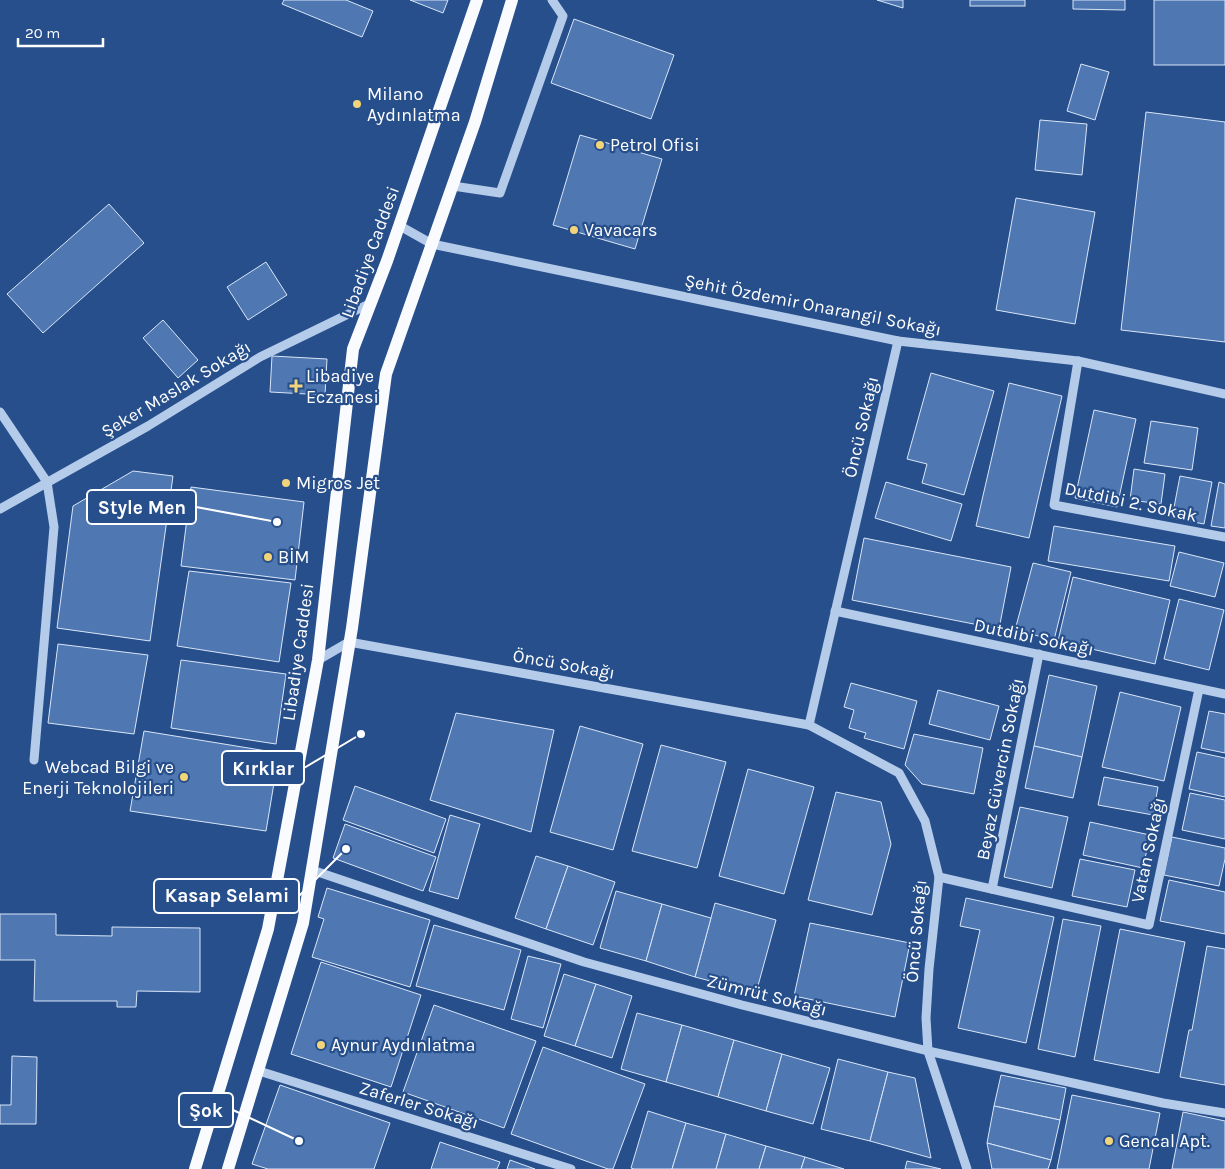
<svg xmlns="http://www.w3.org/2000/svg" width="1225" height="1169" font-family="Karla,sans-serif">
<rect width="100%" height="100%" fill="#274f8b"/>
<g fill="#4f77b2" stroke="#d9e6f8">
<path d="M 284,0 L 346,0 L 373,11 L 362,37 L 282,4 Z"/>
<path d="M 410,0 L 448,0 L 443,13 Z"/>
<path d="M 877,0 L 903,0 L 903,8 Z"/>
<rect x="970" y="0" width="55" height="6"/>
<path d="M 1073,0 L 1125,0 L 1125,10 L 1073,9 Z"/>
<rect x="1154" y="0" width="71" height="65"/>
<path d="M 574,19 L 674,55 L 651,119 L 551,83 Z"/>
<path d="M 1081,64 L 1109,72 L 1095,120 L 1067,111 Z"/>
<path d="M 1146,112 L 1225,122 L 1225,342 L 1121,330 Z"/>
<path d="M 1040,120 L 1087,124 L 1082,175 L 1035,170 Z"/>
<path d="M 580,135 L 662,159 L 635,249 L 553,225 Z"/>
<path d="M 1016,198 L 1095,212 L 1075,324 L 996,310 Z"/>
<path d="M 109,204 L 144,243 L 43,333 L 7,294 Z"/>
<path d="M 266,262 L 287,295 L 248,320 L 227,287 Z"/>
<path d="M 163,320 L 198,360 L 178,378 L 143,338 Z"/>
<path d="M 272,356 L 327,359 L 325,395 L 270,392 Z"/>
<path d="M 931,373 L 994,391 L 964,495 L 922,483 L 927,464 L 907,459 Z"/>
<path d="M 1009,383 L 1062,396 L 1029,538 L 976,526 Z"/>
<path d="M 1094,410 L 1136,419 L 1117,507 L 1075,498 Z"/>
<path d="M 1151,421 L 1198,428 L 1192,470 L 1144,463 Z"/>
<path d="M 1134,469 L 1165,474 L 1161,504 L 1130,500 Z"/>
<path d="M 133,471 L 173,476 L 150,641 L 57,628 L 73,506 Z"/>
<path d="M 1180,476 L 1212,482 L 1204,524 L 1172,518 Z"/>
<path d="M 886,482 L 962,504 L 951,541 L 875,518 Z"/>
<path d="M 1219,482 L 1225,484 L 1225,528 L 1211,526 Z"/>
<path d="M 191,487 L 304,502 L 295,580 L 181,566 Z"/>
<path d="M 1054,526 L 1175,546 L 1169,581 L 1048,561 Z"/>
<path d="M 864,538 L 1011,567 L 999,629 L 852,600 Z"/>
<path d="M 1179,552 L 1224,563 L 1215,597 L 1170,586 Z"/>
<path d="M 1033,563 L 1071,572 L 1054,640 L 1015,630 Z"/>
<path d="M 189,571 L 291,583 L 279,662 L 177,646 Z"/>
<path d="M 1073,577 L 1170,600 L 1155,664 L 1058,641 Z"/>
<path d="M 1179,599 L 1224,610 L 1209,670 L 1164,659 Z"/>
<path d="M 58,644 L 148,655 L 134,734 L 48,723 Z"/>
<path d="M 181,660 L 286,674 L 276,744 L 171,728 Z"/>
<path d="M 1049,675 L 1097,686 L 1082,757 L 1034,746 Z"/>
<path d="M 851,683 L 917,701 L 904,749 L 864,738 L 866,733 L 849,728 L 854,710 L 844,707 Z"/>
<path d="M 938,690 L 999,706 L 990,740 L 929,724 Z"/>
<path d="M 1120,692 L 1181,707 L 1164,781 L 1102,767 Z"/>
<path d="M 1209,711 L 1225,714 L 1225,753 L 1201,748 Z"/>
<path d="M 456,713 L 554,730 L 531,832 L 430,800 Z"/>
<path d="M 580,726 L 643,744 L 613,850 L 550,832 Z"/>
<path d="M 144,731 L 279,753 L 266,831 L 130,811 Z"/>
<path d="M 914,734 L 983,748 L 974,794 L 922,784 L 905,765 Z"/>
<path d="M 661,745 L 726,762 L 697,868 L 632,851 Z"/>
<path d="M 1034,746 L 1082,757 L 1073,798 L 1025,788 Z"/>
<path d="M 1197,752 L 1225,758 L 1225,797 L 1189,789 Z"/>
<path d="M 748,769 L 814,787 L 784,894 L 719,876 Z"/>
<path d="M 1104,777 L 1158,787 L 1153,815 L 1098,805 Z"/>
<path d="M 355,786 L 446,819 L 434,853 L 343,820 Z"/>
<path d="M 836,792 L 881,802 L 891,844 L 872,915 L 808,900 Z"/>
<path d="M 1190,793 L 1225,800 L 1225,839 L 1182,830 Z"/>
<path d="M 1020,807 L 1068,817 L 1052,888 L 1004,877 Z"/>
<path d="M 450,815 L 480,824 L 458,899 L 429,891 Z"/>
<path d="M 1090,822 L 1150,835 L 1143,868 L 1083,855 Z"/>
<path d="M 345,824 L 436,857 L 423,891 L 333,858 Z"/>
<path d="M 1172,837 L 1225,848 L 1225,859 L 1219,886 L 1164,875 Z"/>
<path d="M 536,856 L 568,866 L 546,929 L 515,918 Z"/>
<path d="M 1080,859 L 1135,870 L 1127,907 L 1072,896 Z"/>
<path d="M 568,866 L 615,882 L 593,945 L 546,929 Z"/>
<path d="M 1169,880 L 1225,892 L 1225,934 L 1160,921 Z"/>
<path d="M 327,888 L 430,920 L 410,987 L 312,957 L 324,919 L 318,917 Z"/>
<path d="M 616,891 L 662,904 L 646,961 L 600,948 Z"/>
<path d="M 966,898 L 1054,917 L 1026,1043 L 958,1028 L 980,930 L 960,926 Z"/>
<path d="M 715,903 L 776,920 L 756,993 L 695,977 Z"/>
<path d="M 662,904 L 711,918 L 695,977 L 646,961 Z"/>
<path d="M 0,914 L 56,914 L 56,935 L 112,936 L 112,927 L 200,928 L 200,992 L 137,991 L 136,1007 L 117,1007 L 117,1001 L 34,1001 L 35,960 L 0,960 Z"/>
<path d="M 1063,919 L 1101,926 L 1075,1057 L 1038,1049 Z"/>
<path d="M 810,923 L 910,943 L 895,1017 L 794,996 Z"/>
<path d="M 434,925 L 521,950 L 504,1010 L 416,986 Z"/>
<path d="M 1120,929 L 1185,942 L 1159,1073 L 1094,1060 Z"/>
<path d="M 1207,946 L 1225,949 L 1225,1085 L 1180,1077 L 1189,1030 L 1192,1030 Z"/>
<path d="M 528,956 L 561,964 L 543,1028 L 511,1019 Z"/>
<path d="M 321,962 L 421,995 L 391,1087 L 291,1054 Z"/>
<path d="M 564,974 L 596,984 L 575,1046 L 544,1036 Z"/>
<path d="M 596,984 L 632,996 L 612,1058 L 575,1046 Z"/>
<path d="M 434,1005 L 536,1041 L 504,1128 L 403,1092 Z"/>
<path d="M 637,1013 L 682,1025 L 666,1082 L 621,1069 Z"/>
<path d="M 682,1025 L 734,1040 L 718,1097 L 666,1082 Z"/>
<path d="M 734,1040 L 782,1054 L 766,1111 L 718,1097 Z"/>
<path d="M 543,1047 L 645,1084 L 613,1169 L 608,1169 L 511,1134 Z"/>
<path d="M 782,1054 L 830,1068 L 813,1124 L 766,1111 Z"/>
<path d="M 12,1056 L 37,1057 L 36,1124 L 0,1124 L 0,1105 L 11,1105 Z"/>
<path d="M 838,1059 L 888,1072 L 870,1141 L 821,1129 Z"/>
<path d="M 888,1072 L 915,1078 L 931,1158 L 870,1141 Z"/>
<path d="M 1001,1075 L 1066,1088 L 1060,1120 L 994,1106 Z"/>
<path d="M 280,1085 L 390,1123 L 374,1169 L 268,1169 L 252,1164 Z"/>
<path d="M 1072,1095 L 1160,1113 L 1149,1169 L 1057,1169 Z"/>
<path d="M 994,1106 L 1060,1120 L 1051,1160 L 987,1143 Z"/>
<path d="M 648,1111 L 686,1123 L 672,1169 L 634,1169 L 631,1168 Z"/>
<path d="M 1183,1112 L 1225,1121 L 1225,1169 L 1172,1169 Z"/>
<path d="M 686,1123 L 726,1134 L 716,1169 L 672,1169 Z"/>
<path d="M 726,1134 L 766,1146 L 759,1169 L 716,1169 Z"/>
<path d="M 440,1142 L 500,1162 L 497,1169 L 431,1169 Z"/>
<path d="M 987,1143 L 1051,1160 L 1048,1169 L 992,1169 Z"/>
<path d="M 766,1146 L 805,1157 L 801,1169 L 759,1169 Z"/>
<path d="M 805,1157 L 844,1169 L 801,1169 Z"/>
<path d="M 510,1160 L 535,1169 L 507,1169 Z"/>
<path d="M 907,1161 L 941,1169 L 905,1169 Z"/>
</g>
<g fill="none" stroke-linecap="round" stroke-linejoin="round">
<g stroke="#b5cbea" stroke-width="9">
<path d="M 453,186 L 500,193 L 563,16 L 552,0"/>
<path d="M 400,226 L 432,244 L 898,341 L 1078,361 L 1225,394"/>
<path d="M 1078,361 L 1054,505 L 1225,537"/>
<path d="M 0,412 L 47,482 L 54,527 L 34,760"/>
<path d="M 0,509 L 148,426 L 260,357 L 371,303"/>
<path d="M 835,611 L 1225,694"/>
<path d="M 318,660 L 349,642 L 809,725 L 899,773 L 925,821 L 939,877 L 929,969 L 926,1018 L 928,1051 L 967,1169"/>
<path d="M 809,725 L 898,341"/>
<path d="M 312,870 L 584,962 L 742,1005 L 928,1051 L 1163,1103 L 1225,1113"/>
<path d="M 939,877 L 1149,925 L 1199,689"/>
<path d="M 992,889 L 1039,654"/>
<path d="M 259,1071 L 571,1169"/>
</g>
<g stroke="#f9fbfe" stroke-width="12">
<path d="M 195,1169 L 268,929 L 318,660 L 353,349 L 387,261 L 477,0"/>
<path d="M 228,1169 L 303,923 L 352,628 L 386,374 L 475,122 L 512,0"/>
</g>
</g>
<g fill="#f2d47a" stroke="#274f8b" stroke-width="2">
<circle cx="357" cy="104" r="5"/>
<circle cx="600" cy="145" r="5"/>
<circle cx="574" cy="230" r="5"/>
<path d="M293.5 378.5h5v5h5v5h-5v5h-5v-5h-5v-5h5z"/>
<circle cx="286" cy="483" r="5"/>
<circle cx="268" cy="557" r="5"/>
<circle cx="184" cy="777" r="5"/>
<circle cx="321" cy="1045" r="5"/>
<circle cx="1109" cy="1141" r="5"/>
</g>
<g text-anchor="middle" dominant-baseline="central" stroke-width="4.5" stroke-linejoin="round" paint-order="stroke">
<g font-size="18" fill="#fff" stroke="#274f8b" text-anchor="start">
<text x="367" y="94">Milano<tspan x="367" dy="21">Aydınlatma</tspan></text>
<text x="610" y="145">Petrol Ofisi</text>
<text x="584" y="230">Vavacars</text>
<text x="306" y="376">Libadiye<tspan x="306" dy="21">Eczanesi</tspan></text>
<text x="296" y="483">Migros Jet</text>
<text x="278" y="557">BİM</text>
<text x="174" y="767" text-anchor="end">Webcad Bilgi ve<tspan x="174" dy="21">Enerji Teknolojileri</tspan></text>
<text x="331" y="1045">Aynur Aydınlatma</text>
<text x="1119" y="1141">Gencal Apt.</text>
</g>
<g font-size="18" fill="#fff" stroke="#274f8b">
<text transform="translate(370 252) rotate(-70)">Libadiye Caddesi</text>
<text transform="translate(813 305) rotate(11)">Şehit Özdemir Onarangil Sokağı</text>
<text transform="translate(176 389) rotate(-31)">Şeker Maslak Sokağı</text>
<text transform="translate(861 427) rotate(-77)">Öncü Sokağı</text>
<text transform="translate(1131 502) rotate(12)">Dutdibi 2. Sokak</text>
<text transform="translate(1034 637) rotate(12)">Dutdibi Sokağı</text>
<text transform="translate(298 652) rotate(-82)">Libadiye Caddesi</text>
<text transform="translate(564 664) rotate(10)">Öncü Sokağı</text>
<text transform="translate(1000 769) rotate(-79)">Beyaz Güvercin Sokağı</text>
<text transform="translate(1148 850) rotate(-78)">Vatan Sokağı</text>
<text transform="translate(916 931) rotate(-85)">Öncü Sokağı</text>
<text transform="translate(767 995) rotate(14)">Zümrüt Sokağı</text>
<text transform="translate(419 1105) rotate(17)">Zaferler Sokağı</text>
</g>
</g>
<path fill="none" stroke="#fff" stroke-width="2" d="M277 522L196 507M361 734L304 768M346 849L299 896M299 1141L233 1110"/>
<g fill="#fff" stroke="#274f8b" stroke-width="2">
<circle cx="277" cy="522" r="5"/>
<circle cx="361" cy="734" r="5"/>
<circle cx="346" cy="849" r="5"/>
<circle cx="299" cy="1141" r="5"/>
</g>
<g fill="#274f8b" stroke="#fff" stroke-width="2">
<rect x="87" y="490" width="109" height="34" rx="5"/>
<rect x="222" y="751" width="82" height="34" rx="5"/>
<rect x="154" y="879" width="145" height="34" rx="5"/>
<rect x="179" y="1093" width="54" height="34" rx="5"/>
</g>
<g font-size="19" text-anchor="middle" font-weight="bold" fill="#fff">
<text x="142" y="514">Style Men</text>
<text x="263" y="775">Kırklar</text>
<text x="227" y="902">Kasap Selami</text>
<text x="206" y="1117">Şok</text>
</g>
<path d="M18 38v8h85v-8" fill="none" stroke="#ffffff" stroke-width="2.5"/>
<text x="25" y="38" font-size="15" fill="#ffffff" stroke="#274f8b" stroke-width="4" paint-order="stroke">20 m</text>
</svg>
